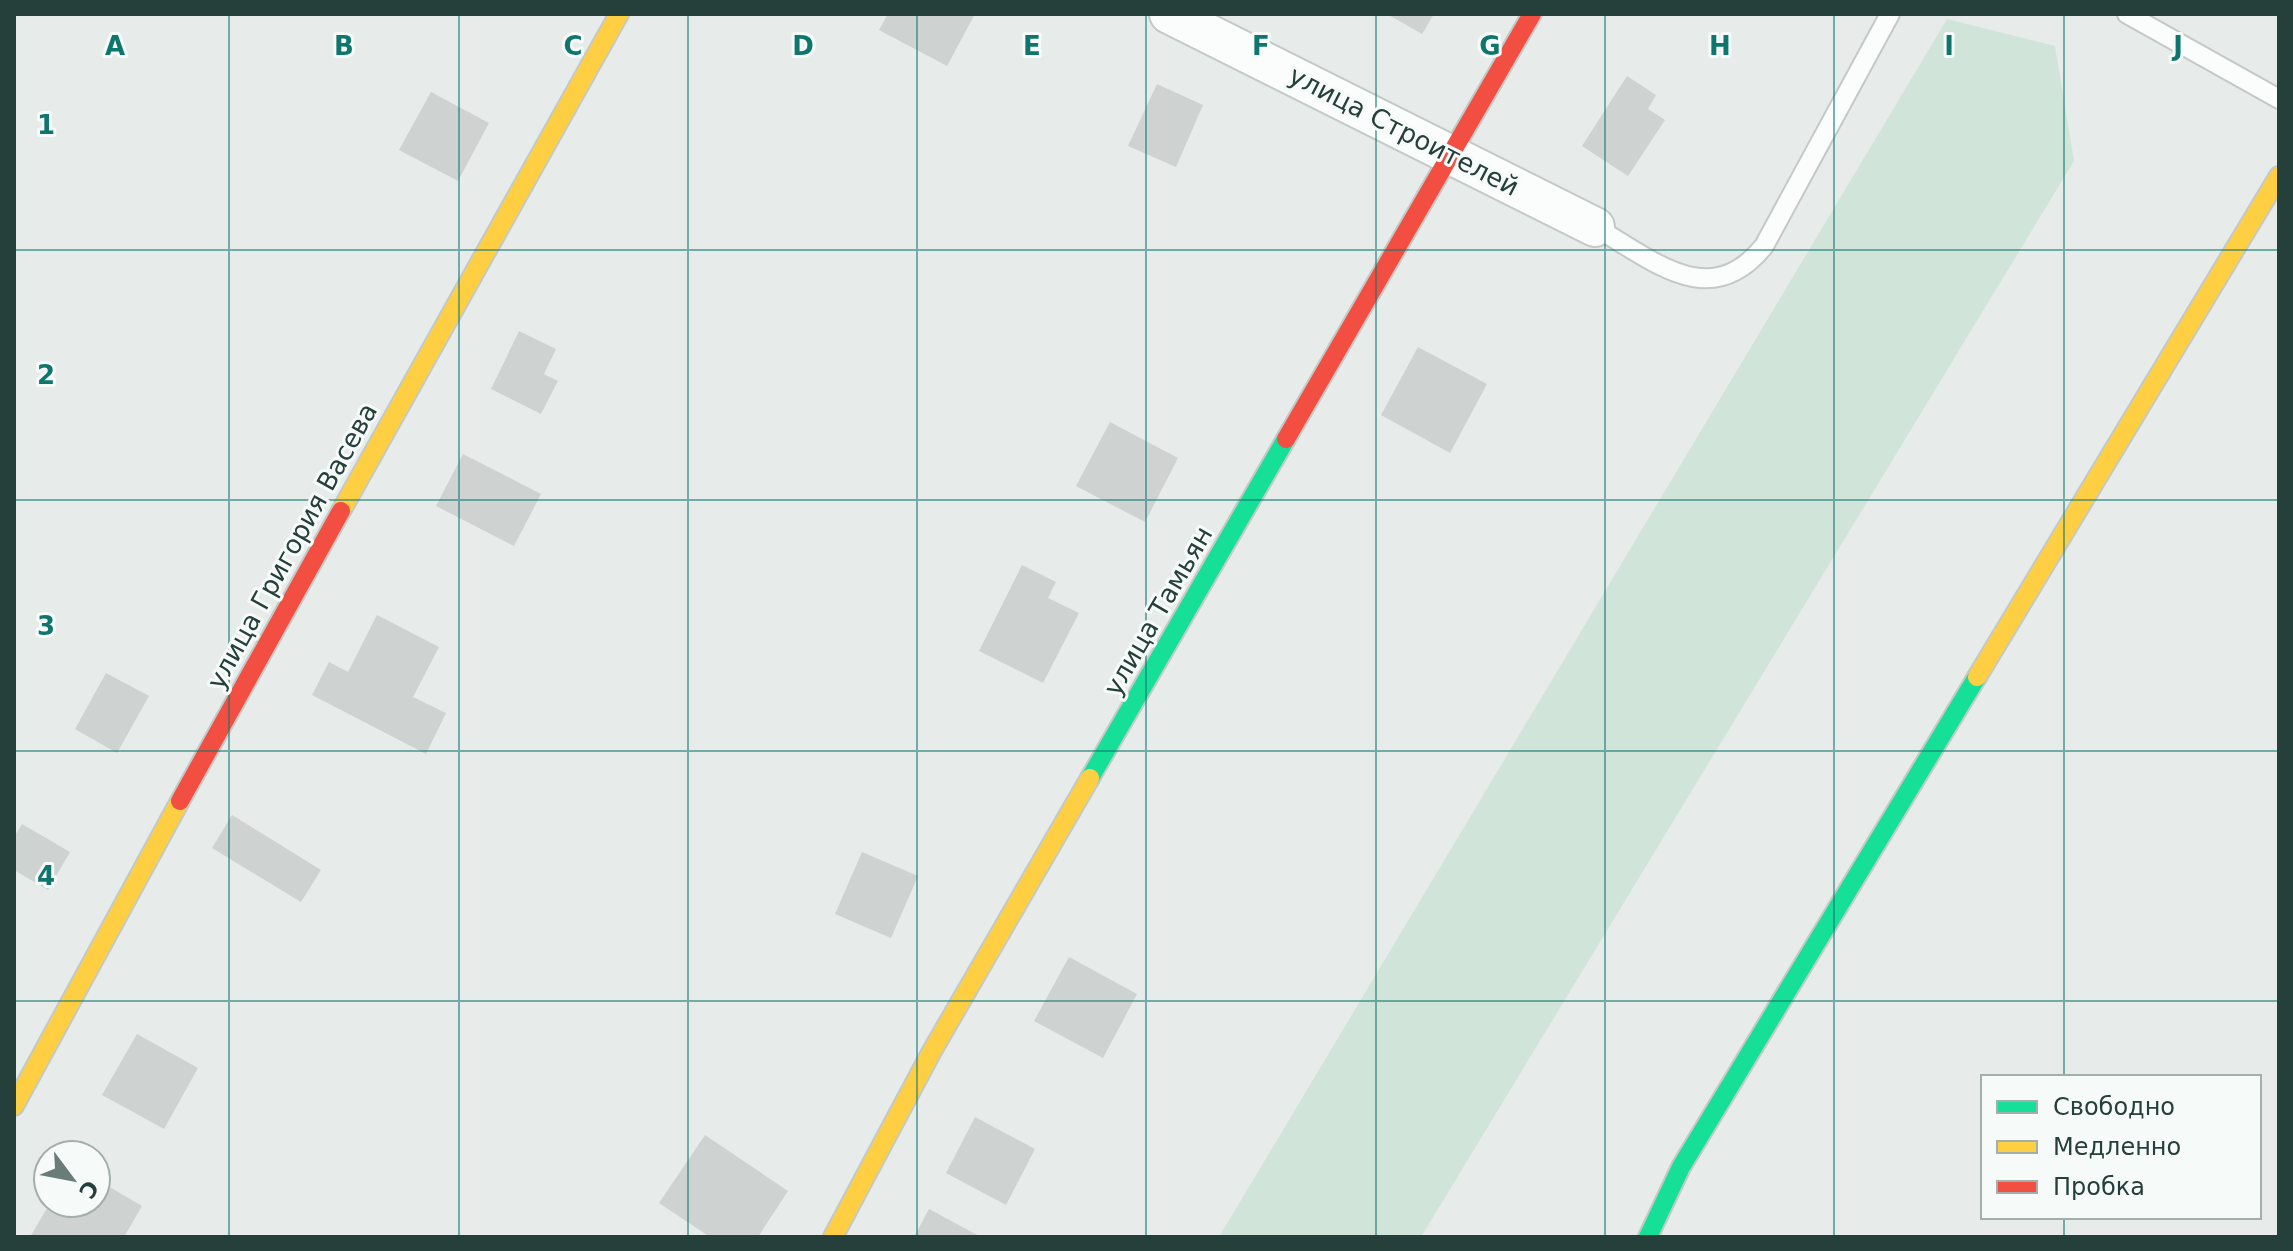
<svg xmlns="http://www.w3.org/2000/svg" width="2293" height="1251" font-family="'DejaVu Sans',sans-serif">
<rect width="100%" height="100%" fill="#e7ecea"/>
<path fill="#d1e4d9" d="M 1947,19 L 2055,46 L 2074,161 L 1421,1237 L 1219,1237 Z"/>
<g fill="#ced3d1">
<path d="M 888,14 L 975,14 L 947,66 L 879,30 Z"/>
<path d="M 1387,14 L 1434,14 L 1422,34 Z"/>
<path d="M 1627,76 L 1656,95 L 1648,109 L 1665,120 L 1628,176 L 1582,146 Z"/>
<path d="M 1157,84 L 1203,105 L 1176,167 L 1128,146 Z"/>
<path d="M 431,92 L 489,123 L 458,181 L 399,150 Z"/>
<path d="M 519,331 L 556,349 L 544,374 L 558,381 L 541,414 L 491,389 Z"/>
<path d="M 1418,347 L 1487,384 L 1450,453 L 1381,415 Z"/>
<path d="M 1110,422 L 1178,458 L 1145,522 L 1076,486 Z"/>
<path d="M 463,454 L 541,494 L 514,546 L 436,506 Z"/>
<path d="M 1022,565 L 1056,582 L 1048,598 L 1079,613 L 1043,683 L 979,651 Z"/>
<path d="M 377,615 L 439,647 L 413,697 L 446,713 L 426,754 L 312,695 L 329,662 L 348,672 Z"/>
<path d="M 106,673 L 149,696 L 117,753 L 75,729 Z"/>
<path d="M 232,815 L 321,870 L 301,902 L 212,848 Z"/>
<path d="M 22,824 L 70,852 L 48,890 L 14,870 L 14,837 Z"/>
<path d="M 862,852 L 918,876 L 891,938 L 835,914 Z"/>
<path d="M 1069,957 L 1137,994 L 1103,1058 L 1034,1021 Z"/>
<path d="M 137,1034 L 198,1068 L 164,1129 L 102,1095 Z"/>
<path d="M 975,1117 L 1035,1149 L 1006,1205 L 946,1173 Z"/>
<path d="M 705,1135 L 788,1191 L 758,1237 L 710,1237 L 659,1203 Z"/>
<path d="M 96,1179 L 142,1206 L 124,1237 L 30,1237 L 50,1203 L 96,1203 Z"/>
<path d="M 929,1209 L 981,1237 L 914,1237 Z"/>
</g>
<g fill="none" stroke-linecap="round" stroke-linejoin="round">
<defs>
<g id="lane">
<path d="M 2127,14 L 2279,99"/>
<path d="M 1595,227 C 1653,260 1710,313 1764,246 L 1890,14"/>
</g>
<path id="street" d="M 1169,14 L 1595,227"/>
<g id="fast">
<path d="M 1090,778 L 1286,439"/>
<path d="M 1648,1237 L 1681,1167 L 1977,677"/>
</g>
<g id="slow">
<path d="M 341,511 L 619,14"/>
<path d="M 1977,677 L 2279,176"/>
<path d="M 14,1106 L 180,801"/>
<path d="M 833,1237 L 932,1051 L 1090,778"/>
</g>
<g id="jam">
<path d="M 1286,439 L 1532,14"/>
<path d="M 180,801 L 341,511"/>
</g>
</defs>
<use href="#lane" stroke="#c4c9c7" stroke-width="22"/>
<use href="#street" stroke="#c4c9c7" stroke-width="42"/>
<use href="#fast" stroke="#c3c9c7" stroke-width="22"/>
<use href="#slow" stroke="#c3c9c7" stroke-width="22"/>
<use href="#jam" stroke="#c3c9c7" stroke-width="22"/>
<use href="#lane" stroke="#fbfcfc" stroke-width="18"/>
<use href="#street" stroke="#fbfcfc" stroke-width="38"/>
<use href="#fast" stroke="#16e098" stroke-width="18"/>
<use href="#slow" stroke="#ffcf43" stroke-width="18"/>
<use href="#jam" stroke="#f24e42" stroke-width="18"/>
</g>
<path fill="none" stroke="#0f766e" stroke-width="2" stroke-opacity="0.55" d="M 229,14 L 229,1237M 459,14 L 459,1237M 688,14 L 688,1237M 917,14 L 917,1237M 1146,14 L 1146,1237M 1376,14 L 1376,1237M 1605,14 L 1605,1237M 1834,14 L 1834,1237M 2064,14 L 2064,1077M 14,250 L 2279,250M 14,500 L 2279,500M 14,751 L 2279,751M 14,1001 L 2279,1001M 2064,1217 L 2064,1237"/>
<g text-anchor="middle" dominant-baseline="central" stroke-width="6" stroke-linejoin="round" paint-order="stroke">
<g font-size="26" fill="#253f3b" stroke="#f6faf8">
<text transform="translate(1404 131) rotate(27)">улица Строителей</text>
<text transform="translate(292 546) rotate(-61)">улица Григория Васева</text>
<text transform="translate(1158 611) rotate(-60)">улица Тамьян</text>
</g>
</g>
<g font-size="26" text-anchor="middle" font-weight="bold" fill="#0f766e" stroke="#f6faf8" stroke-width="6" stroke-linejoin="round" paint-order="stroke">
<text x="115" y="55">A</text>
<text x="344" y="55">B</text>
<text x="573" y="55">C</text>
<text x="803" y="55">D</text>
<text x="1032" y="55">E</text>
<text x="1261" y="55">F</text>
<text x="1490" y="55">G</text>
<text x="1720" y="55">H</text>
<text x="1949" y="55">I</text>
<text x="2178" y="55">J</text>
<text x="46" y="134">1</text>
<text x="46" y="384">2</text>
<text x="46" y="635">3</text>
<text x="46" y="885">4</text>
</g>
<rect width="2293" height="1251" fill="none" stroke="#253f3b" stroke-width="32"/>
<rect x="1981" y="1075" width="280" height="144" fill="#f6faf8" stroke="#a2afac" stroke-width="2"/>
<rect x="1997" y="1101" width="40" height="12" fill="#16e098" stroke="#a2afac" stroke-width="2"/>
<text x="2053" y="1115" font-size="24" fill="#253f3b">Свободно</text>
<rect x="1997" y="1141" width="40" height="12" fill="#ffcf43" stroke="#a2afac" stroke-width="2"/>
<text x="2053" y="1155" font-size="24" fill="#253f3b">Медленно</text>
<rect x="1997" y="1181" width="40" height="12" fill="#f24e42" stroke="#a2afac" stroke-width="2"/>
<text x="2053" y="1195" font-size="24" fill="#253f3b">Пробка</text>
<g transform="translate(72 1179) rotate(122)"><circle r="38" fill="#f6faf8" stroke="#a2afac" stroke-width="2"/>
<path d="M0-6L14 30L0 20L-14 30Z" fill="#697c78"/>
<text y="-12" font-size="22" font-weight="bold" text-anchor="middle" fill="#253f3b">С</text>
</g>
</svg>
